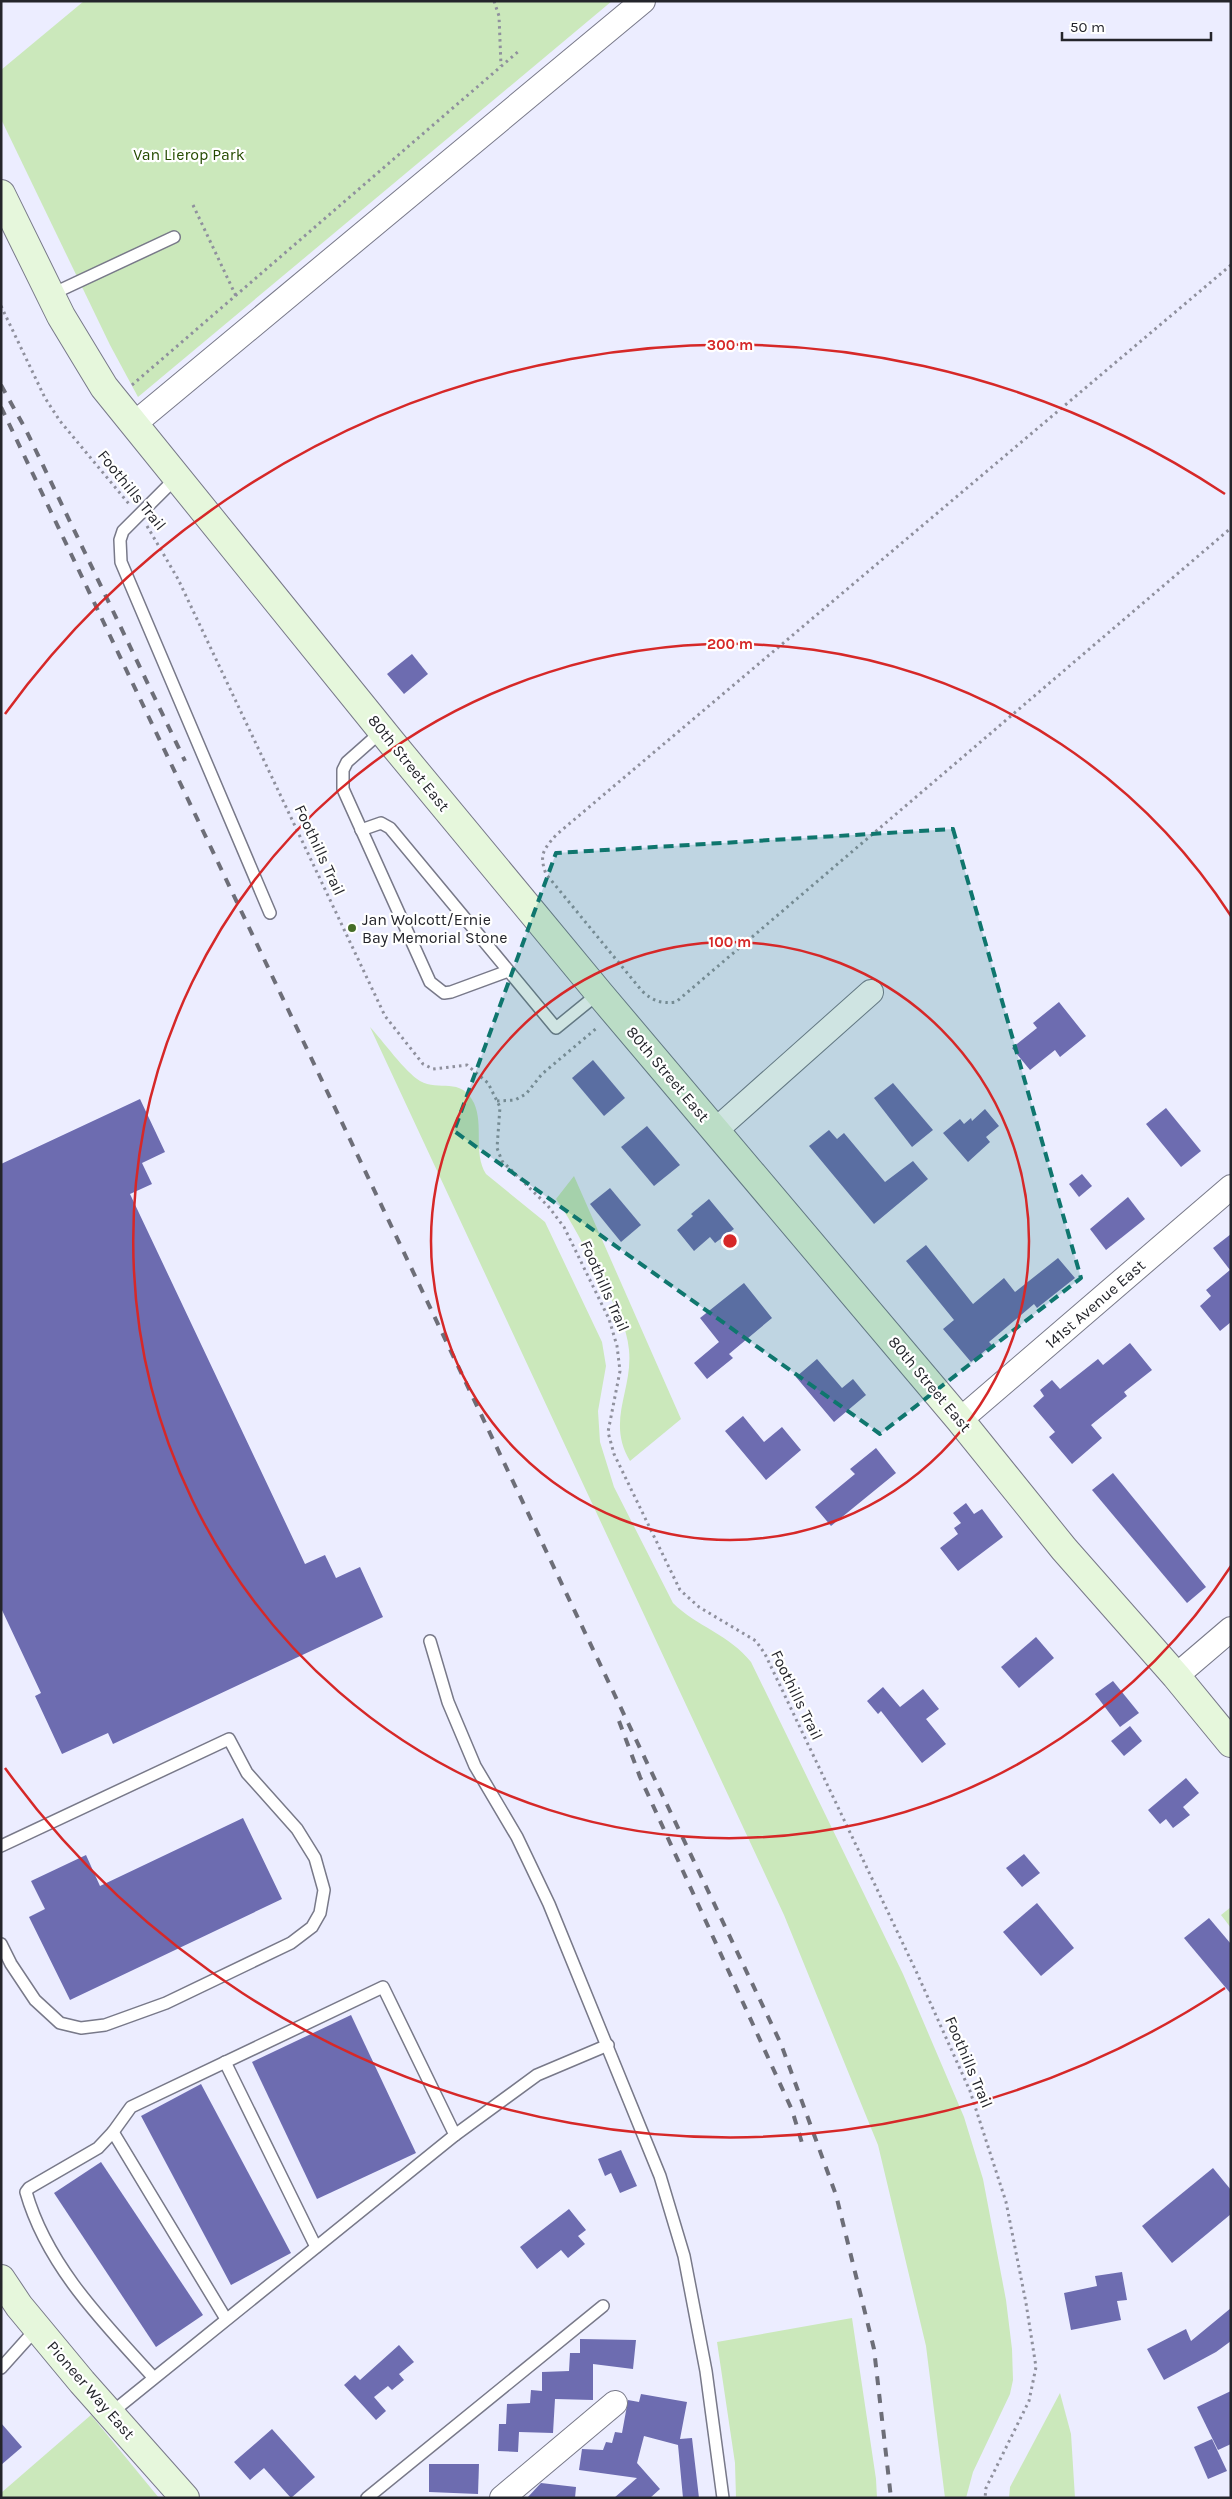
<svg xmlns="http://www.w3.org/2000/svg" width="1232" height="2499" font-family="Karla,sans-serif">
<rect width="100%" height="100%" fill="#ecedff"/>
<g fill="#cbe8bb">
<path d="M 84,1 L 612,1 L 138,397 L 110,345 L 1,119 L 1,70 Z"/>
<path d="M 370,1027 C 383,1041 405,1072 420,1081 C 439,1092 461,1076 474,1103 C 484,1125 473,1153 486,1174 L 545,1222 L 602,1342 L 606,1366 L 598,1411 L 600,1442 L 614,1487 L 673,1603 C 696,1626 730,1635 751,1662 L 903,1974 L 964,2117 L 983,2179 L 1006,2300 L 1012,2349 L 1013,2380 L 1010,2394 L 973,2472 L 966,2498 L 945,2498 L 926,2346 L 878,2145 L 784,1915 Z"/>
<path d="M 574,1176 L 681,1419 L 630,1461 C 606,1421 633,1391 629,1350 C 627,1326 615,1306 604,1286 C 589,1256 575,1226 556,1199 Z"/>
<path d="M 1231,1907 L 1231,1928 L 1221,1915 Z"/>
<path d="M 852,2318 L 876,2479 L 877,2498 L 736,2498 L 735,2463 L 717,2342 Z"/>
<path d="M 1060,2393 L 1071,2434 L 1075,2498 L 1009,2498 L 1010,2487 Z"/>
<path d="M 91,2415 L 159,2498 L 1,2498 L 1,2493 Z"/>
</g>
<g fill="#6d6cb0">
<path d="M 412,654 L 428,674 L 404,694 L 387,674 Z"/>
<path d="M 1059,1002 L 1086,1036 L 1060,1057 L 1055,1050 L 1030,1070 L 1012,1048 L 1037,1028 L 1033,1023 Z"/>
<path d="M 593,1060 L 625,1098 L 604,1116 L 572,1078 Z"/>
<path d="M 893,1083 L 933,1130 L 912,1147 L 874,1098 Z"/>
<path d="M 140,1099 L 165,1152 L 142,1163 L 152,1184 L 130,1194 L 305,1564 L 325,1555 L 336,1578 L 360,1567 L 383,1617 L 113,1744 L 108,1733 L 62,1754 L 35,1696 L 41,1693 L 1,1608 L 1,1164 Z"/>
<path d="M 1166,1108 L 1201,1151 L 1181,1167 L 1146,1124 Z"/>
<path d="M 985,1109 L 999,1126 L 986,1137 L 990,1142 L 968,1162 L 943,1133 L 960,1119 L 964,1124 L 971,1118 L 972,1121 Z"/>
<path d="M 647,1126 L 680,1165 L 654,1186 L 621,1147 Z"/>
<path d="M 829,1130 L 837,1139 L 844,1133 L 885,1182 L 913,1161 L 928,1179 L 874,1224 L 809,1146 Z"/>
<path d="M 1082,1174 L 1092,1186 L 1079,1197 L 1069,1184 Z"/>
<path d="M 610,1188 L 641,1225 L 621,1242 L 590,1204 Z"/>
<path d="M 1128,1197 L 1145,1219 L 1106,1250 L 1090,1229 Z"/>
<path d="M 709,1199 L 734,1229 L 715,1243 L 710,1237 L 694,1251 L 677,1230 L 693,1216 L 691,1214 Z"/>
<path d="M 1231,1234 L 1231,1322 L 1220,1331 L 1200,1306 L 1211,1296 L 1206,1290 L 1230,1270 L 1213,1248 Z"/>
<path d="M 926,1245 L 973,1304 L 1004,1278 L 1015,1292 L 1058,1258 L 1075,1278 L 1037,1308 L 1034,1304 L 989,1342 L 992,1345 L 971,1362 L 943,1329 L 954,1320 L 906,1261 Z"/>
<path d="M 744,1283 L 772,1318 L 729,1354 L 733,1358 L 707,1379 L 694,1363 L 719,1342 L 700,1318 Z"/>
<path d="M 1130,1343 L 1152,1370 L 1124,1392 L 1127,1396 L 1091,1425 L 1102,1438 L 1072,1464 L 1049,1437 L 1055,1432 L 1033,1406 L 1044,1396 L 1040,1390 L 1052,1380 L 1060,1389 L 1098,1359 L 1103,1365 Z"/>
<path d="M 817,1359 L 842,1388 L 853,1379 L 866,1395 L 834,1422 L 796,1377 Z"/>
<path d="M 743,1416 L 764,1442 L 782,1427 L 801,1450 L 766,1480 L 725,1431 Z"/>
<path d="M 876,1448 L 896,1473 L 831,1526 L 815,1507 L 855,1474 L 850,1469 Z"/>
<path d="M 1113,1473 L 1206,1587 L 1187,1603 L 1092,1490 Z"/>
<path d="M 966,1503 L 974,1514 L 982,1509 L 1003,1537 L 958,1571 L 940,1548 L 958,1534 L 954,1528 L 961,1523 L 953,1513 Z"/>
<path d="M 1036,1637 L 1054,1658 L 1019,1688 L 1001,1667 Z"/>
<path d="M 1113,1681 L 1139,1713 L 1120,1727 L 1095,1694 Z"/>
<path d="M 883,1687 L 900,1707 L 923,1689 L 939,1709 L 926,1719 L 946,1744 L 922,1763 L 881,1711 L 878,1714 L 867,1701 Z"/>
<path d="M 1130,1726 L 1142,1741 L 1124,1756 L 1111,1741 Z"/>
<path d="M 1186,1778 L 1199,1793 L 1183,1807 L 1190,1815 L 1173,1828 L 1166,1819 L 1160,1824 L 1148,1810 Z"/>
<path d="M 243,1818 L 282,1899 L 70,2000 L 29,1917 L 45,1909 L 31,1881 L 86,1855 L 100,1886 Z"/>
<path d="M 1024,1854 L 1040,1873 L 1022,1887 L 1006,1868 Z"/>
<path d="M 1037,1903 L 1074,1948 L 1041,1976 L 1003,1932 Z"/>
<path d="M 1209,1918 L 1231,1944 L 1231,1994 L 1184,1938 Z"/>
<path d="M 351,2015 L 416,2153 L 317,2199 L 252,2062 Z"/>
<path d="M 201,2084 L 291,2253 L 231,2285 L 141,2116 Z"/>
<path d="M 621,2150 L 637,2186 L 620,2193 L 611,2173 L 605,2176 L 598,2159 Z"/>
<path d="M 101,2162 L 203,2315 L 156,2347 L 54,2193 Z"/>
<path d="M 1213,2168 L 1231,2190 L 1231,2214 L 1172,2263 L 1142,2226 Z"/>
<path d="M 569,2209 L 586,2230 L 578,2236 L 585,2244 L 568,2258 L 561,2250 L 537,2269 L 520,2247 Z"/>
<path d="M 1122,2272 L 1127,2300 L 1117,2301 L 1121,2320 L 1071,2330 L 1064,2293 L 1097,2286 L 1095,2276 Z"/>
<path d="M 1231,2308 L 1231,2341 L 1216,2352 L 1164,2380 L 1147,2349 L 1186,2329 L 1191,2341 Z"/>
<path d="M 580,2339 L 636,2340 L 633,2369 L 593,2364 L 593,2400 L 555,2399 L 553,2433 L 519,2432 L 518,2452 L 498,2451 L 499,2424 L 506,2424 L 507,2404 L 530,2403 L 531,2390 L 542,2391 L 542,2372 L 569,2371 L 570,2353 L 580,2353 Z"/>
<path d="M 399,2345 L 414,2362 L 399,2374 L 404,2380 L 392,2390 L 388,2386 L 374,2397 L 386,2411 L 376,2420 L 344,2385 L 355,2375 L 360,2380 Z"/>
<path d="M 1231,2391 L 1231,2444 L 1218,2450 L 1197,2407 Z"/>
<path d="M 641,2394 L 687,2402 L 680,2439 L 692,2438 L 699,2498 L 683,2498 L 678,2445 L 644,2436 L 637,2463 L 660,2489 L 650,2498 L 614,2498 L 637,2478 L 579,2470 L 582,2449 L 603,2450 L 606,2442 L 612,2443 L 615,2432 L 622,2433 L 628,2400 L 639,2402 Z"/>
<path d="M 1,2423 L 22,2447 L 1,2465 Z"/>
<path d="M 272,2429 L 315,2477 L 291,2498 L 264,2468 L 250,2480 L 234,2462 Z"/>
<path d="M 1212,2439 L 1227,2471 L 1208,2479 L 1194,2447 Z"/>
<path d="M 429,2464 L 479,2464 L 478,2494 L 429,2492 Z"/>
<path d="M 541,2483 L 576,2487 L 575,2498 L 527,2498 Z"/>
</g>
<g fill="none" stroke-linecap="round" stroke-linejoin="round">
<defs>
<g id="lane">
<path d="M 50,295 L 174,237"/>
<path d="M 177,477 L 123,531 L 120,540 L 121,562 L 270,913"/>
<path d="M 382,731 L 347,762 L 343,770 L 343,789 L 430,982 L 444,993 L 451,992 L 508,971"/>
<path d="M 361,830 L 381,823 L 390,828 L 556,1028 L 599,993"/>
<path d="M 430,1641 L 448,1702 L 475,1766 L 517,1837 L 549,1904 L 660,2176 L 684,2256 L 706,2371 L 723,2498"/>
<path d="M 1,1846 L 229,1739 L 247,1773 L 297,1829 L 315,1858 L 324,1890 L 320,1913 L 312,1927 L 291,1943 L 166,2003 L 105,2025 L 81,2028 L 60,2023 L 35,2000 L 11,1964 L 1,1944"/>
<path d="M 225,2062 L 316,2247"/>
<path d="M 113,2132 L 226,2319"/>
<path d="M 455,2135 L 537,2075 L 608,2045"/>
<path d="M 1,2368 L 37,2328"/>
<path d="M 111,2413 L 455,2135 L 383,1987 L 131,2107 L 113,2132 L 98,2148 L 29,2188 L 26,2192 C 47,2266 104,2323 154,2378"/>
<path d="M 367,2498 L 603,2306"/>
</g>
<g id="street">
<path d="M 134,424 L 643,1"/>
<path d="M 716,1130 L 871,992"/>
<path d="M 960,1420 L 1231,1187"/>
<path d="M 1176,1676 L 1231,1629"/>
<path d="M 502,2498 L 615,2403"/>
</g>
<g id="secondary">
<path d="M 1,194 L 61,316 L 104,387 L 392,743 L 599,993 L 960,1420 L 1064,1549 L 1176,1676 L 1231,1743"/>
<path d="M 1,2279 L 19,2306 L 82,2382 L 185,2498"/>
</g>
</defs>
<use href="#lane" stroke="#787989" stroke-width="14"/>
<use href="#street" stroke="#787989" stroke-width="26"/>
<use href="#secondary" stroke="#787989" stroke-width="30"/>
<g stroke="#8f909d" stroke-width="3" stroke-dasharray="2.5 4" stroke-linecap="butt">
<path d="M 494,1 L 499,16 L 501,66"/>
<path d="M 193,205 L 236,296"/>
<path d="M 1231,265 L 556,835 C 543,850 539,855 546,874 L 642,991 C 653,1001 661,1004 676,1002 L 1231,528"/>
<path d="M 1,306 L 45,398 L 60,421 L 129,504"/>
<path d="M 132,385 L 520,50"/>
<path d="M 147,526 L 178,579 L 385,1016 L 423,1064 L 433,1069 L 467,1065 L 488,1083 L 500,1107 L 497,1148 L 502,1161 L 548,1206 L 564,1227 L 609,1319 L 617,1346 L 620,1371 L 608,1432 L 614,1454 L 680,1590 L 699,1607 L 756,1641 L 765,1654 L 916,1971 L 970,2091 L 1006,2202 L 1026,2303 L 1036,2367 L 1029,2401 L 986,2488 L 985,2498"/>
<path d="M 497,1101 L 515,1100 L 526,1094 L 542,1074 L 598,1027"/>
</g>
<use href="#lane" stroke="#fff" stroke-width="11"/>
<use href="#street" stroke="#fff" stroke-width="24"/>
<use href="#secondary" stroke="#e6f7dc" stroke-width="28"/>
<g stroke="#6d6e78" stroke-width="4" stroke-dasharray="9 9" stroke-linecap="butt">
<path d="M 1,385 L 26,430 L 185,761"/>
<path d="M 1,407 L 781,2044 L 836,2195 L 874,2349 L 891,2498"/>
<path d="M 619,1721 L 640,1777 L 792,2110 L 802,2143"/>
</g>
</g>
<path fill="#0f766e" fill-opacity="0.2" stroke="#0f766e" stroke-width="4" stroke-dasharray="10 6" stroke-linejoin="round" d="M 953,829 L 1081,1278 L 880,1434 L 454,1131 L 556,853 Z"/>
<g fill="none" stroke="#d62828" stroke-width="2.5">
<circle cx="730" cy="1241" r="299"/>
<path d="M1231 1566A597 597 0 1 1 1231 916"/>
<path d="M1225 1988A896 896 0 0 1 5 1768M5 714A896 896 0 0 1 1225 494"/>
</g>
<circle fill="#456d28" stroke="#fff" stroke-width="2" cx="352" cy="928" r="5"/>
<g text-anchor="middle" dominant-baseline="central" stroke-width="4.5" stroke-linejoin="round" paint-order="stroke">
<g font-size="16" fill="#254b00" stroke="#fff">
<text x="189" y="154">Van Lierop Park</text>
</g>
<g font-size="16" fill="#24252b" stroke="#fff">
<text transform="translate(132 490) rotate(51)">Foothills Trail</text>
<text transform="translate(409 763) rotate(51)">80th Street East</text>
<text transform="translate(320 850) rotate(65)">Foothills Trail</text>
<text transform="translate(668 1074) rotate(50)">80th Street East</text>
<text transform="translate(605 1286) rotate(66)">Foothills Trail</text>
<text transform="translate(1095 1304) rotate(-41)">141st Avenue East</text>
<text transform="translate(930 1384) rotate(50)">80th Street East</text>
<text transform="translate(797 1695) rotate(64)">Foothills Trail</text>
<text transform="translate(969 2062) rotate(67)">Foothills Trail</text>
<text transform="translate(91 2390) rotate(49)">Pioneer Way East</text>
</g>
<g font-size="16" fill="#24252b" stroke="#fff" text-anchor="start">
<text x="362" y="919">Jan Wolcott/Ernie<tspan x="362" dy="18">Bay Memorial Stone</tspan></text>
</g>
</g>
<circle cx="730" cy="1241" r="8" fill="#d62828" stroke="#fff" stroke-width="2.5"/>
<g font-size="15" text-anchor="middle" font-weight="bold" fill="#d62828" stroke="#fff" stroke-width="4.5" stroke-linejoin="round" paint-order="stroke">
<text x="730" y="350">300 m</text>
<text x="730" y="649">200 m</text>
<text x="730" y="947">100 m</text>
</g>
<rect width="1232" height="2499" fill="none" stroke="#24252b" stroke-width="5"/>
<path d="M1062 32v8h149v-8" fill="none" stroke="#24252b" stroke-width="2.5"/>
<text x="1070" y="32" font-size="15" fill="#24252b" stroke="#ffffff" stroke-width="4" paint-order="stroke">50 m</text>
</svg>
